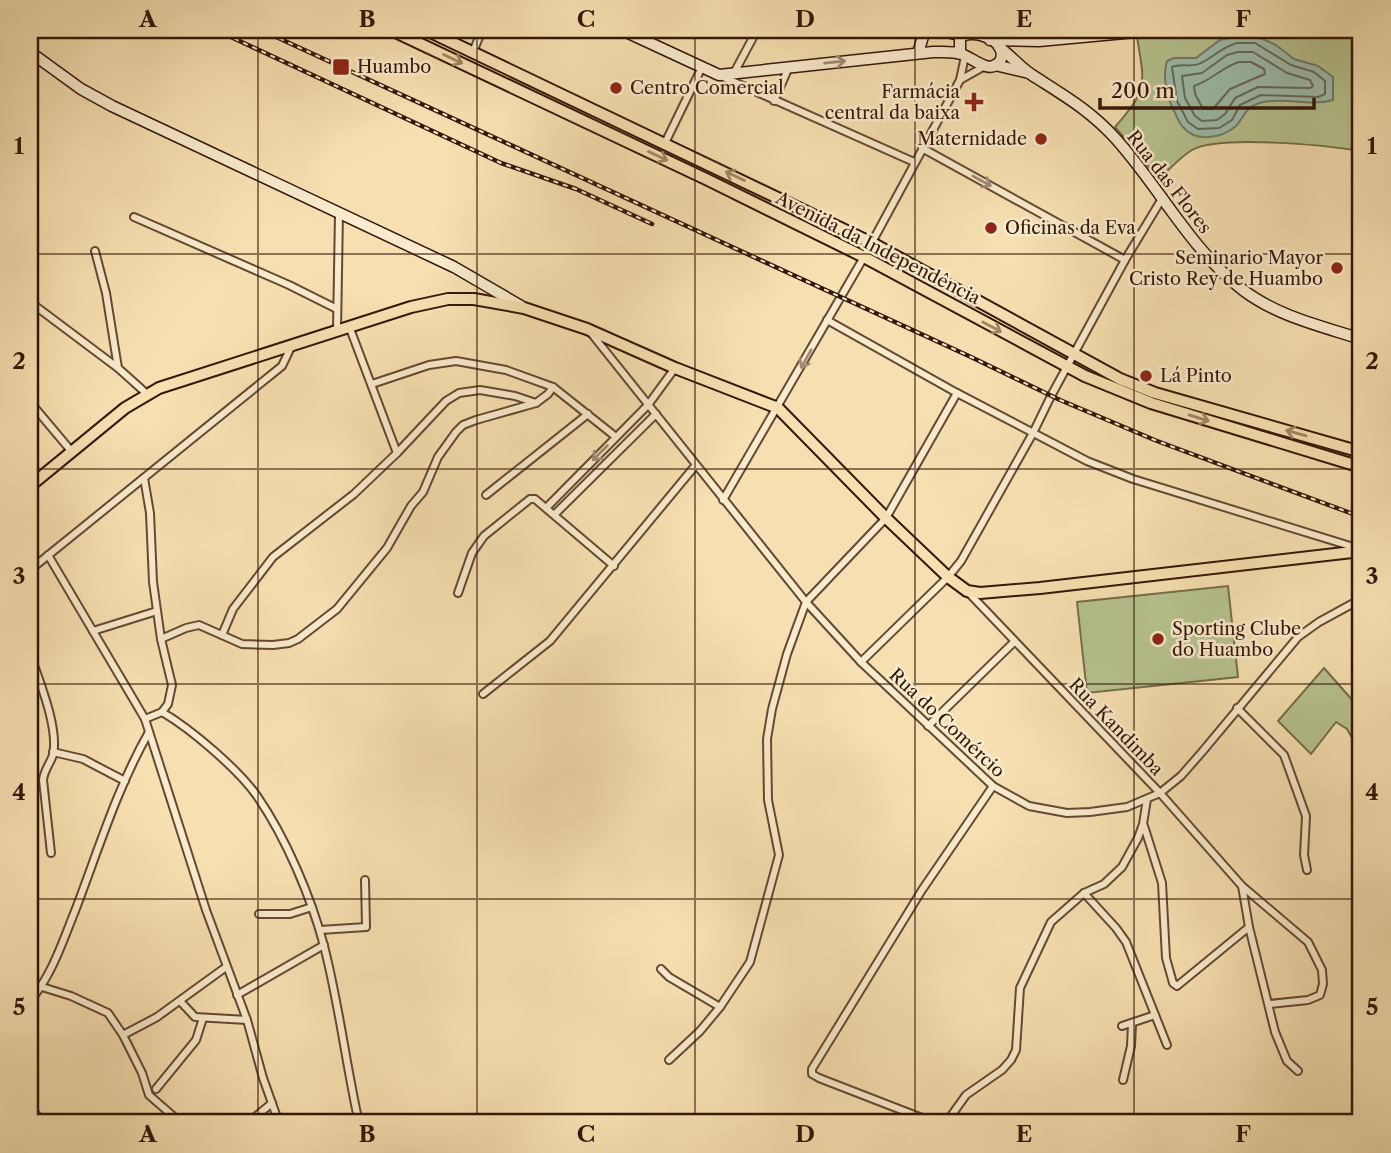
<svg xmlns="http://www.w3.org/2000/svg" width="1391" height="1153" font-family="'Libre Caslon Text',serif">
<rect width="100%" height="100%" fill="#f6e0b1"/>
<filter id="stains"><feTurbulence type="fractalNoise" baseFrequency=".00286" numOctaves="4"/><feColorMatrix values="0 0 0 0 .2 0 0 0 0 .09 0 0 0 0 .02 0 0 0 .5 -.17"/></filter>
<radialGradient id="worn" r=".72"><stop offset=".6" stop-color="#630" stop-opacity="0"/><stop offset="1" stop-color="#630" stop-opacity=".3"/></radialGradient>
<g fill="#b6c390" stroke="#756d4c" stroke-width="2">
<path d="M 1211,30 L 1361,30 L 1361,186 L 1358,186 L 1359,151 C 1325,145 1219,135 1192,150 C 1180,157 1169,170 1159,179 L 1115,127 C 1148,89 1145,85 1137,37 Z"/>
<path d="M 1228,586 L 1238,677 L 1087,693 L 1077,602 Z"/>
<path d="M 1324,668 L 1361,710 L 1361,754 L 1347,729 L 1336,722 L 1311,754 L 1278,721 Z"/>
</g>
<path fill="#9dbdac" stroke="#737b6a" stroke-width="2" d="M 1236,36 L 1256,36 L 1276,45 L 1294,59 L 1318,66 L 1333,77 L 1333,100 C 1310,107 1286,97 1263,102 C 1243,107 1246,116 1236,126 C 1222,138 1196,143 1183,127 C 1179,123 1177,117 1175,113 C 1167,98 1162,77 1167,61 L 1174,58 L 1196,58 L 1220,40 Z"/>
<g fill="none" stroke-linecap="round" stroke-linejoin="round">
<g stroke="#686a5a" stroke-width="2">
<path d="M 1237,43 L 1255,43 L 1291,65 L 1314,72 L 1325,81 L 1325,94 L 1318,97 L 1261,95 L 1240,105 L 1232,120 L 1219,128 L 1198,129 L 1188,122 L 1177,101 L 1172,67 C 1181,63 1192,68 1201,63 C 1215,56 1222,47 1237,43 Z"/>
<path d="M 1238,52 L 1253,52 L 1287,73 L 1310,80 L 1313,86 L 1310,88 L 1258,87 L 1235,98 L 1225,114 L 1217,120 L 1202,121 L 1195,116 L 1185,98 L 1182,76 L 1202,73 L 1227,55 Z"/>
<path d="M 1239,62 L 1251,62 L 1264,69 L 1265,74 L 1230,89 L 1213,109 L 1203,109 L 1195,94 L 1194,86 C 1212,80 1224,66 1239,62 Z"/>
</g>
<path stroke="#737b6a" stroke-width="2" d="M 1216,30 L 1220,40"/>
<defs>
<g id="street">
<path d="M 473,52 L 482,30"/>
<path d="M 734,73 L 757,30"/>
<path d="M 721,76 L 914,162"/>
<path d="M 960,80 L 985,66"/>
<path d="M 774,101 L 789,67"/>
<path d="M 665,143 L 702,67"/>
<path d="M 922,148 L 1125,260"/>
<path d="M 134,217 L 289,285 L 337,309"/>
<path d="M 95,251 L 106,293 L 118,368"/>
<path d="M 30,302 L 118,368 L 147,394"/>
<path d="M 827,320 L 957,393 L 1087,461 L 1133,479 L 1360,549"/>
<path d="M 349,326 L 397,453"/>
<path d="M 337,330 L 339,214"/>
<path d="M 591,333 L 806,602 L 861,662 L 993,786 L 1029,806 L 1067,813 L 1090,812 L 1127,807 L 1160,793 L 1181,776 L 1202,752 L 1298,637 L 1319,622 L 1361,599"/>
<path d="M 372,384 L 429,365 L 456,361 L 506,370 L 553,387 L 616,437"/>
<path d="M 30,402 L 72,452"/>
<path d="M 144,478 L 150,513 L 153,582 L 161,639 L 172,685 L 168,704 L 162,712 L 145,719"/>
<path d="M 486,495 L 588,414"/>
<path d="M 723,500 L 864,257 L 960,80 L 965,56"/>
<path d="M 546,508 L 648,405 L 675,368"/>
<path d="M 555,514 L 656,414"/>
<path d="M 48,555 L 145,719 L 206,910 L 247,1020 L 263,1078 L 279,1123"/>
<path d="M 30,570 L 282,366 L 292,345"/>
<path d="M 968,592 L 1160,793 L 1242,886 L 1308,942 L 1322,970 L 1323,984 L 1320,995 L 1308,1000 L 1269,1004"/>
<path d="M 458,593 L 472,553 L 484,536 L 530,499 L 535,499 L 614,566"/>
<path d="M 93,631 L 157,611"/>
<path d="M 222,635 L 233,609 L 273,557 L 354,494 L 397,453 L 446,401 L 459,393 L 480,390 L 515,396 L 536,403"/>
<path d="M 161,639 L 186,628 L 199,625 L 242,644 L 273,645 L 289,643 L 298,639 L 337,609 L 387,548 L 411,506 L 423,492 L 438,457 L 456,432 L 463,425 L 476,420 L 536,403 L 548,394 L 553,387"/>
<path d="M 30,654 C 39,680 59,728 53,755 C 50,764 44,770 43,780 L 51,853"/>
<path d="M 861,662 L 948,577 L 961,561 L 1033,433 L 1051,396 L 1125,260 L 1163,197"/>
<path d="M 483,694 L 550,641 L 695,466"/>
<path d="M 1237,708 L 1284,755 L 1306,816 L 1304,855 L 1307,870"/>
<path d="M 162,712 C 191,729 238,769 257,796 C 286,838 311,897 324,946 C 339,1004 346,1065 359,1123"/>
<path d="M 928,726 L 1014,642"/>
<path d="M 53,752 L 83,759 L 125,781"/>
<path d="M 1144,826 L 1162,883 L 1166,958 L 1173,983 L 1177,986 L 1249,927"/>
<path d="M 1242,886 L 1249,927 L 1275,1032 L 1287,1061 L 1298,1071"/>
<path d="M 1084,893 L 1116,928 L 1126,942 L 1167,1045"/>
<path d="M 259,914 L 290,914 L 312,907"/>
<path d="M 320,930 L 366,927 L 365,880"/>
<path d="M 661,969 L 669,977 L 720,1007"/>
<path d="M 42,987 L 71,996 L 108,1013 L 123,1035 L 142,1073 L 149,1095 L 181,1123"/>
<path d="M 237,995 L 324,945"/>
<path d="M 30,1001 C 52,975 62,943 75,911 C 98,851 117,788 149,732"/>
<path d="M 180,1001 L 195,1017 L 247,1020"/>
<path d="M 1122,1026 L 1155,1015"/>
<path d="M 123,1035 L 157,1017 L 226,967"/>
<path d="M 669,1060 L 700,1031 L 720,1007 L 750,962 L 779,855 L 768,800 L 767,739 L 772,709 L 787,654 L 806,602 L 886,518 L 957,393"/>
<path d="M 1123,1080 L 1131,1046 L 1132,1024"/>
<path d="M 156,1089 L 196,1040 L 203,1018"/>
<path d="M 30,1107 L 43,1123"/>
<path d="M 248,1123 L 272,1103"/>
<path d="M 935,1123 L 819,1078 L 812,1074 L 812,1069 L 922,890 L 993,786"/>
<path d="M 946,1123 L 966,1095 L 1002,1070 L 1011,1060 L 1016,1050 L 1020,988 L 1051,922 L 1084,893 L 1104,884 L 1122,867 L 1138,838 L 1143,824 L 1147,799"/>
</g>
<g id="secondary">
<path d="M 622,30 L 719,75 L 933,52 C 942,52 953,51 961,54 C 972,57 990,76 1000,61 C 1002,58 1002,54 1001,50 C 996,36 969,29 960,38 L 960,53"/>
<path d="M 938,30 L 955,34 L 967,33"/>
<path d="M 990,40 L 1039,41 L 1157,30"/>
<path d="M 999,47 C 1010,55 1020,67 1032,75 C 1063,95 1090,110 1116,139 C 1160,188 1191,250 1243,290 C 1277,316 1321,326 1361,339"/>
<path d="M 30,52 L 81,89 L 112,106 L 454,267 L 521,306"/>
<path d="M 918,53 L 925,30"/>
<path d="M 995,65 L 1029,73"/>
</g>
<g id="primary">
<path d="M 391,30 L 708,180 L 864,257 L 1085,376 L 1151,403 L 1361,467"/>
<path d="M 426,30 L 872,243 L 1120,379 L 1155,393 L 1361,452"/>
<path d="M 30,486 L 125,408 L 159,388 L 411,307 L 448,299 L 474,299 L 524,308 L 587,329 L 675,368 L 778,408 L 886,518 L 948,577 L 967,591 L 980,593 L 1040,588 L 1361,551"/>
</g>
</defs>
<use href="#street" stroke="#644932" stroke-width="10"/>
<use href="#secondary" stroke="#341707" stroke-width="13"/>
<use href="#primary" stroke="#341707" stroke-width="14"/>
<use href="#street" stroke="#f9ebcc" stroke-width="6"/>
<use href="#secondary" stroke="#f9ebcc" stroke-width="10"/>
<use href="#primary" stroke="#f6e0b1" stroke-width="10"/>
<defs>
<g id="rail">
<path d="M 216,30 L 501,163 L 576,189 L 652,224"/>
<path d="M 261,30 L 971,357 L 1060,400 L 1157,441 L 1361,517"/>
</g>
</defs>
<use href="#rail" stroke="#341707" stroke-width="4.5"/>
<use href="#rail" stroke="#f9ebcc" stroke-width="2" stroke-dasharray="5" stroke-linecap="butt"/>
</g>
<defs><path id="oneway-shaft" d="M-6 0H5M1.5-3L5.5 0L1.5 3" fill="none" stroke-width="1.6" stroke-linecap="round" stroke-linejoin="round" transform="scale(1.75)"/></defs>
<g stroke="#9f8664">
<use href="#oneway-shaft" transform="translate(453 59) rotate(25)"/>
<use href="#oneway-shaft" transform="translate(658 156) rotate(25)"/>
<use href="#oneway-shaft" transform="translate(735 176) rotate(-154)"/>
<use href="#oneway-shaft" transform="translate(992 327) rotate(28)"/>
<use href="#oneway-shaft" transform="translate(1199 418) rotate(17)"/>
<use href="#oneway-shaft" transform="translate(1296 433) rotate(-164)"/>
</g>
<g stroke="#a08c73">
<use href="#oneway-shaft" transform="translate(835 62) rotate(-6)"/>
<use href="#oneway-shaft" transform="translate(982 181) rotate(29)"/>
<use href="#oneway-shaft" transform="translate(806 359) rotate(119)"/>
<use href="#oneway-shaft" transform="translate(600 453) rotate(135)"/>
</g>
<path fill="none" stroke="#341707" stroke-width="2" stroke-opacity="0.55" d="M 258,30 L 258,1123M 477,30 L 477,1123M 695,30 L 695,1123M 915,30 L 915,1123M 1134,30 L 1134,1123M 30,254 L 1361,254M 30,469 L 1361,469M 30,684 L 1361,684M 30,899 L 1361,899"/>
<g fill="#8f2418" stroke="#f9ebcc" stroke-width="2.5">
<rect x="332" y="58" width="18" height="18" rx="3.5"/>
<circle cx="616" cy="88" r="7"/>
<path d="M970.5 91.5h7v7h7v7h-7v7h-7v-7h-7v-7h7z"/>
<circle cx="1041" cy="139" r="7"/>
<circle cx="991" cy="228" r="7"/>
<circle cx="1337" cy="268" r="7"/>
<circle cx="1146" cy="376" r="7"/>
<circle cx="1158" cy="639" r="7"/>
</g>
<g text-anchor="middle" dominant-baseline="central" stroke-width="5" stroke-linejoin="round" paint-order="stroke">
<g font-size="18" fill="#341707" stroke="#f9ebcc" text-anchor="start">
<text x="357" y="67">Huambo</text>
<text x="630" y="88">Centro Comercial</text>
<text x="960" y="92" text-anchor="end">Farmácia<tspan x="960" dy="21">central da baixa</tspan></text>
<text x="1027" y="139" text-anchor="end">Maternidade</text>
<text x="1005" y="228">Oficinas da Eva</text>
<text x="1323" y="258" text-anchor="end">Seminario Mayor<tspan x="1323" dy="21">Cristo Rey de Huambo</tspan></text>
<text x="1160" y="376">Lá Pinto</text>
<text x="1172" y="629">Sporting Clube<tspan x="1172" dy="21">do Huambo</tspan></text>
</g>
<g font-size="18" fill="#341707" stroke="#f9ebcc">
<text transform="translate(1169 182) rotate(52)">Rua das Flores</text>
<text transform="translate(878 248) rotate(27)">Avenida da Independência</text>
<text transform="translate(947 723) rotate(43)">Rua do Comércio</text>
<text transform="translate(1116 727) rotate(46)">Rua Kandimba</text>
</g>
</g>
<rect width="1391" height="1153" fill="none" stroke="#f6e0b1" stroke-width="77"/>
<path d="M1100 98v10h214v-10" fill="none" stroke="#341707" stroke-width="3.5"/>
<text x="1111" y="98" font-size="21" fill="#341707" stroke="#f9ebcc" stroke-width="5" paint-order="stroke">200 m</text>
<rect x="38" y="38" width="1314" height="1076" fill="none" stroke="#341707" stroke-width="2.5"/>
<g font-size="23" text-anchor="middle" font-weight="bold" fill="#341707">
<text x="148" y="27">A</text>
<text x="367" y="27">B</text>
<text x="586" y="27">C</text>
<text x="805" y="27">D</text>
<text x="1024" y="27">E</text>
<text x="1243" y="27">F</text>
<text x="19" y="154">1</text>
<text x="1372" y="154">1</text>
<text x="19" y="369">2</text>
<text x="1372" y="369">2</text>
<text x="19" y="584">3</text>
<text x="1372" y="584">3</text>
<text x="19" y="800">4</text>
<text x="1372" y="800">4</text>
<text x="19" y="1015">5</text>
<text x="1372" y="1015">5</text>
<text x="148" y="1142">A</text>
<text x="367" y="1142">B</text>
<text x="586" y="1142">C</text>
<text x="805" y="1142">D</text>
<text x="1024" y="1142">E</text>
<text x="1243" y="1142">F</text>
</g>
<rect width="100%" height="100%" filter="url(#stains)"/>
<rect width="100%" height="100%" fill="url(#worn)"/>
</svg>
